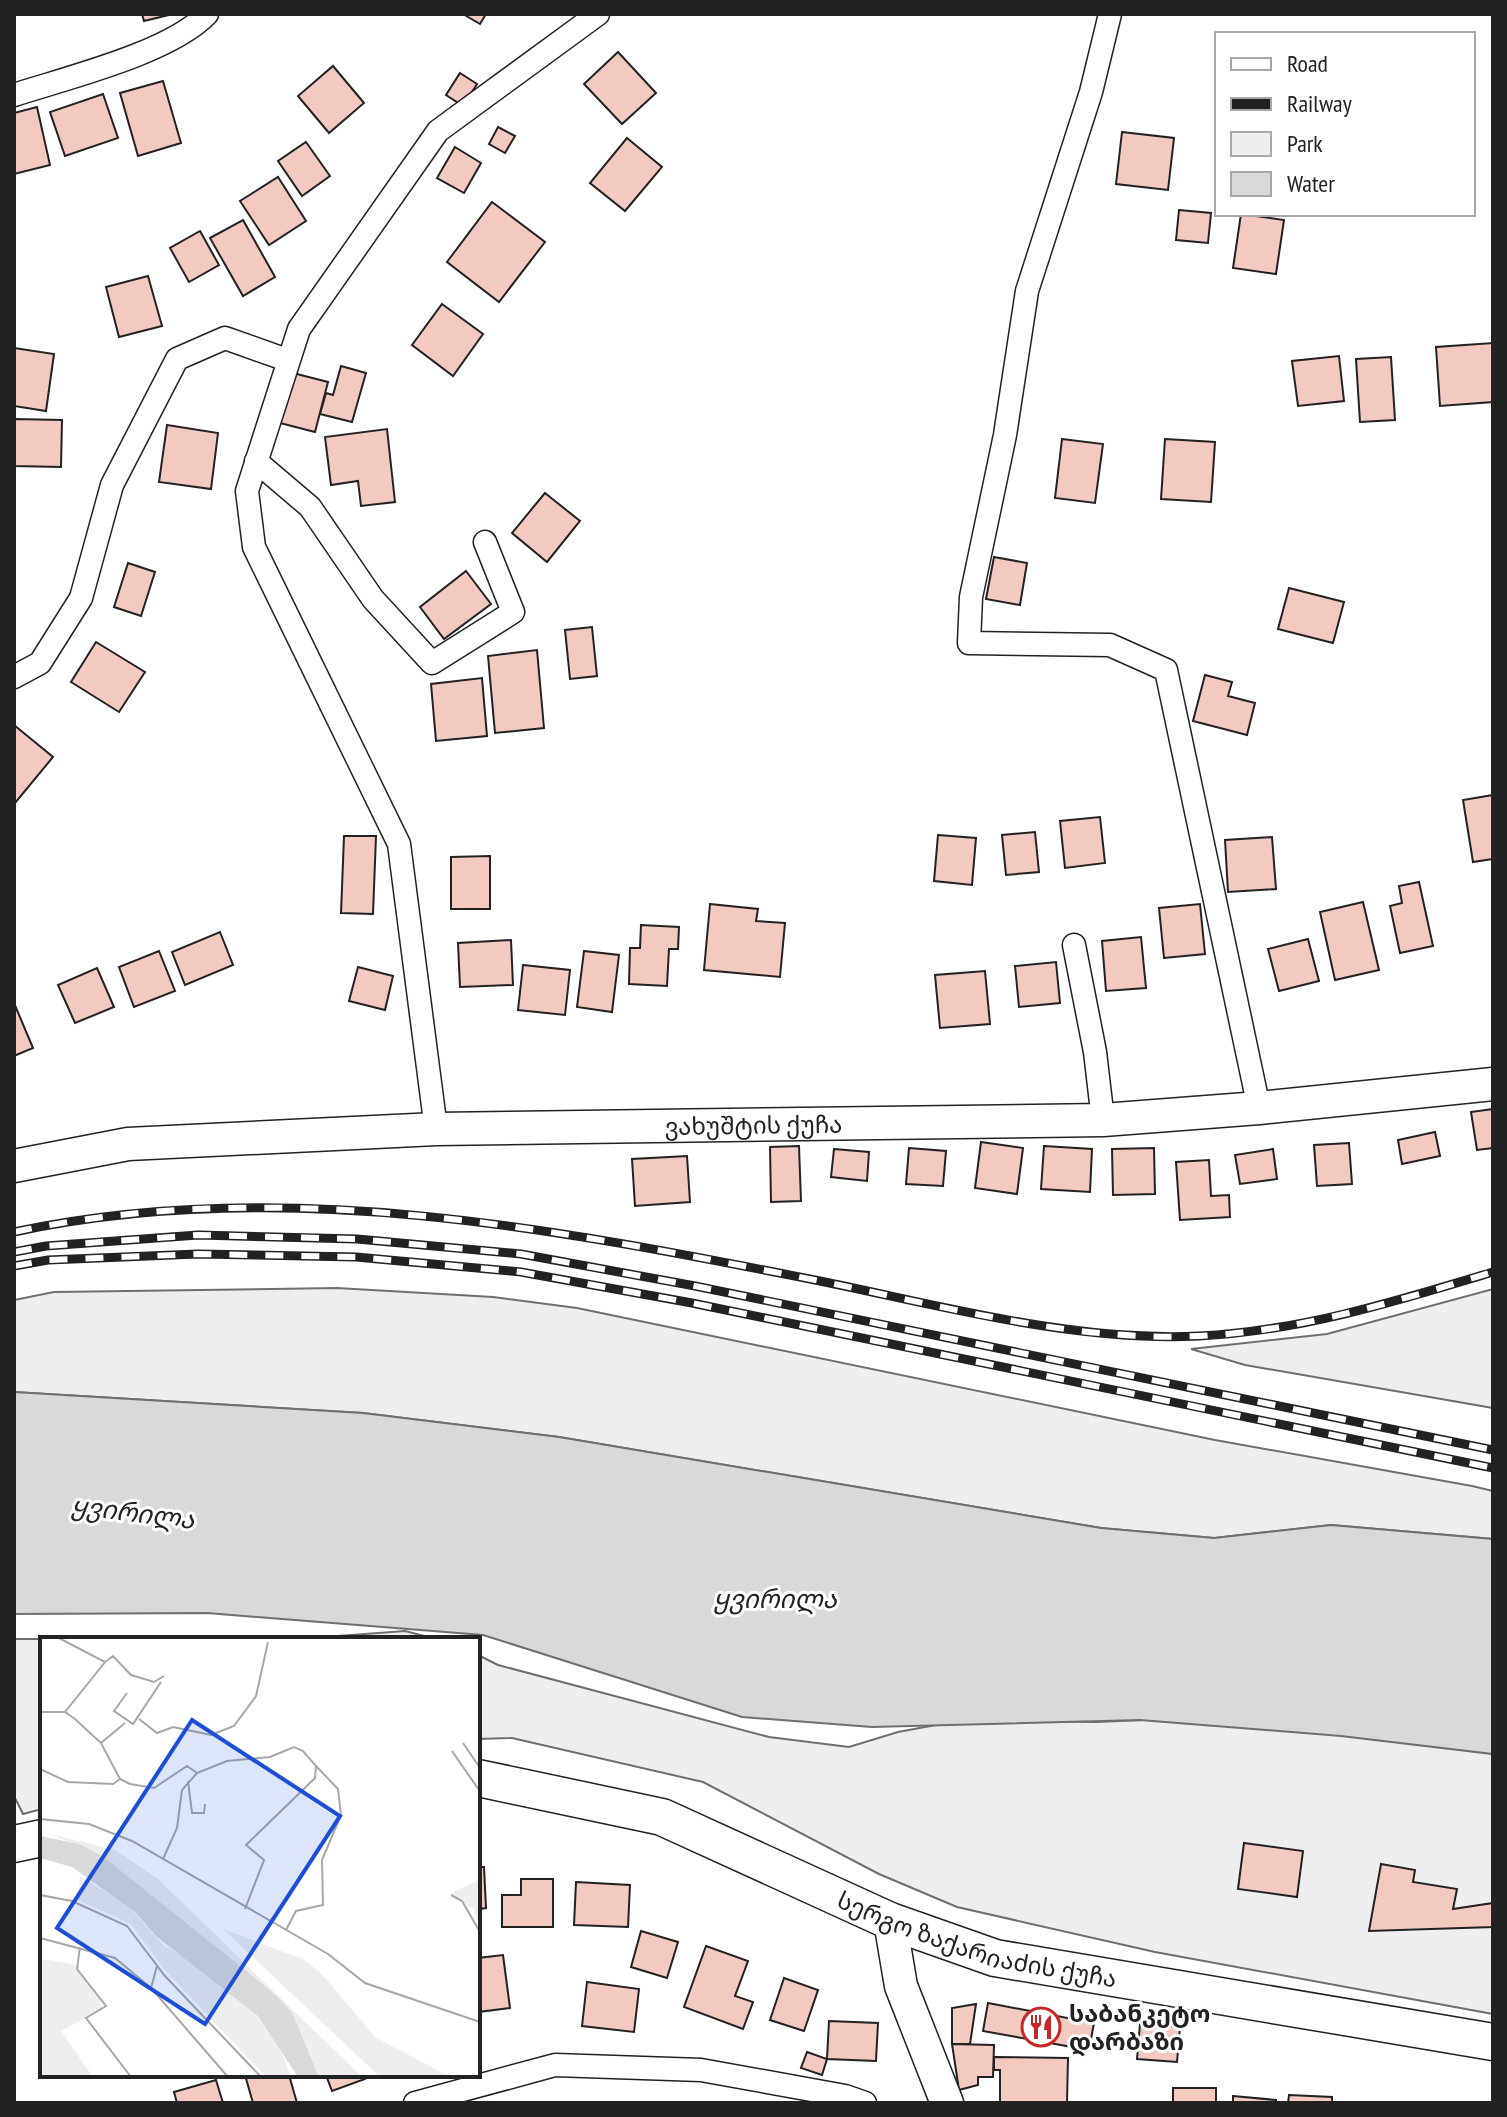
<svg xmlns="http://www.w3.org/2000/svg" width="1507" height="2117" font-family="'PT Sans Narrow','Noto Sans Georgian',sans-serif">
<rect width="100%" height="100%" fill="#fff"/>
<g fill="#eee" stroke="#6f6f6f" stroke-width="2">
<path d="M 337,1288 L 493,1297 L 577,1308 L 1215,1440 L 1472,1486 L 1493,1491 L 1493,1539 L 1331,1525 L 1214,1538 L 1101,1528 L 559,1437 L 363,1413 L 14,1392 L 14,1300 L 54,1292 Z"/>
<path d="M 1493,1289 L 1493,1408 L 1245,1365 L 1191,1349 L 1327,1334 Z"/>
<path d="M 405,1631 L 436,1639 L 297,1639 Z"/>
<path d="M 14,1639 L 42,1639 L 42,1809 L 23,1814 L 14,1796 Z"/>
<path d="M 478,1655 L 498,1665 L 769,1737 L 849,1747 L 898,1732 L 963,1720 L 1097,1722 L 1346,1711 L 1493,1691 L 1493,2014 L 1155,1952 L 957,1907 L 879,1874 L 703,1782 L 512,1738 L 478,1739 Z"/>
</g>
<path fill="#d9d9d9" stroke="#6f6f6f" stroke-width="2" d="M 14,1392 L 363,1413 L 559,1437 L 1101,1528 L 1214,1538 L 1331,1525 L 1493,1539 L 1493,1754 L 1341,1736 L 1140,1720 L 872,1727 L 742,1717 L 483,1635 L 207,1613 L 14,1614 Z"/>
<g fill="#f3c9c0" stroke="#222" stroke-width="2">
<path d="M 142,14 L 173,14 L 144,21 Z"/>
<path d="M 463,14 L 486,14 L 480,24 Z"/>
<path d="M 618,52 L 656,93 L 622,124 L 584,84 Z"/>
<path d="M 333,66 L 364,103 L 329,133 L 298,96 Z"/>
<path d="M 460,73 L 477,84 L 463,106 L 446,95 Z"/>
<path d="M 163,81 L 181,143 L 138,156 L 120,93 Z"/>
<path d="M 103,94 L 118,138 L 65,156 L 50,112 Z"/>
<path d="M 37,107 L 50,165 L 14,174 L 14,113 Z"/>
<path d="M 498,127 L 515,136 L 505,153 L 489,144 Z"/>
<path d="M 1122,132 L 1174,138 L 1168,190 L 1116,184 Z"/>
<path d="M 627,138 L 662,167 L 625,211 L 590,183 Z"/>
<path d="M 306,142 L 330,176 L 302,196 L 278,161 Z"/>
<path d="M 455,147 L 481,163 L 464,193 L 437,178 Z"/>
<path d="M 278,177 L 306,221 L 269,245 L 240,201 Z"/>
<path d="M 492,202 L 545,242 L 499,302 L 447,262 Z"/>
<path d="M 1179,210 L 1211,213 L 1208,243 L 1176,240 Z"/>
<path d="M 1241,214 L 1284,220 L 1276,274 L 1233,268 Z"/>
<path d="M 243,220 L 275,277 L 243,296 L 210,238 Z"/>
<path d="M 200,231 L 219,265 L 189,282 L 170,248 Z"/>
<path d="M 148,276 L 162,326 L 119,337 L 106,287 Z"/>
<path d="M 442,304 L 483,334 L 453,376 L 412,345 Z"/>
<path d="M 1493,343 L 1493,402 L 1440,406 L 1436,347 Z"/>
<path d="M 14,348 L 54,354 L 46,411 L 14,406 Z"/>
<path d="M 1339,356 L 1344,401 L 1298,406 L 1292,361 Z"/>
<path d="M 1391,357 L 1395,420 L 1360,422 L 1356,359 Z"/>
<path d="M 341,366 L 366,373 L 352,422 L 320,414 L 326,393 L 333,395 Z"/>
<path d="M 293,373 L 328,382 L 315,432 L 280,423 Z"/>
<path d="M 14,419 L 62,420 L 61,467 L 14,466 Z"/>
<path d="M 167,425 L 218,433 L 211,489 L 159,482 Z"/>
<path d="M 387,429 L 395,502 L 361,506 L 358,481 L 331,485 L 325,437 Z"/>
<path d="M 1062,439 L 1103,444 L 1095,503 L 1055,498 Z"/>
<path d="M 1165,439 L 1215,442 L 1211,502 L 1161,499 Z"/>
<path d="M 545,493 L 580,521 L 547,562 L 512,533 Z"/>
<path d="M 994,557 L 1027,563 L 1020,605 L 986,599 Z"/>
<path d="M 128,563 L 155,572 L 141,616 L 114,607 Z"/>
<path d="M 466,571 L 491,604 L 444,639 L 420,607 Z"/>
<path d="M 1289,588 L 1344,602 L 1333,643 L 1278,629 Z"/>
<path d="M 592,627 L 597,676 L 570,679 L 565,630 Z"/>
<path d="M 96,642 L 145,672 L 119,712 L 71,682 Z"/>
<path d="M 537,650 L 544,728 L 495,733 L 488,656 Z"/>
<path d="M 1205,675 L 1232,682 L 1228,696 L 1255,703 L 1247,735 L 1193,721 Z"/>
<path d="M 482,678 L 487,736 L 436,741 L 431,684 Z"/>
<path d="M 14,725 L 53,757 L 15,803 L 14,802 Z"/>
<path d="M 1493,795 L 1493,859 L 1473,862 L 1463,800 Z"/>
<path d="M 1100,817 L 1105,863 L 1065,868 L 1060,821 Z"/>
<path d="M 1035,832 L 1039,872 L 1006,875 L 1002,835 Z"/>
<path d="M 938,835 L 976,838 L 972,885 L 934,881 Z"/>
<path d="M 344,836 L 376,836 L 373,914 L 341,913 Z"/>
<path d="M 1272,837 L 1276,889 L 1228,892 L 1225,840 Z"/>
<path d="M 490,856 L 490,909 L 451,909 L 451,857 Z"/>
<path d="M 1419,882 L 1433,946 L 1400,953 L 1390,906 L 1402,903 L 1399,886 Z"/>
<path d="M 1363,902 L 1379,970 L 1335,980 L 1320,912 Z"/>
<path d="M 710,904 L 758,909 L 756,921 L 785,923 L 780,977 L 704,970 Z"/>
<path d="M 1200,904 L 1205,954 L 1164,958 L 1159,908 Z"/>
<path d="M 641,925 L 679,927 L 678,949 L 669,949 L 667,986 L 629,984 L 630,948 L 640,948 Z"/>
<path d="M 220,932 L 233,965 L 185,985 L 172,952 Z"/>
<path d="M 1141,937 L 1146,988 L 1106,991 L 1102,941 Z"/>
<path d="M 1308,939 L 1319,981 L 1279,991 L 1268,949 Z"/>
<path d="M 511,940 L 513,985 L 460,987 L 458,943 Z"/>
<path d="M 159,951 L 175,991 L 134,1007 L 119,967 Z"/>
<path d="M 584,951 L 619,955 L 612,1012 L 577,1007 Z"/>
<path d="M 1056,962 L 1060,1003 L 1019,1007 L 1015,966 Z"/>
<path d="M 523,965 L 570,970 L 565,1015 L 518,1010 Z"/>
<path d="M 358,967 L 393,976 L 385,1010 L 349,1001 Z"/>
<path d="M 97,968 L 114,1007 L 75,1023 L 58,985 Z"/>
<path d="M 985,971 L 990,1024 L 940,1028 L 935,975 Z"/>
<path d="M 14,1003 L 33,1048 L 14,1056 Z"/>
<path d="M 1493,1109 L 1493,1148 L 1477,1150 L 1471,1112 Z"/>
<path d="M 1435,1132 L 1440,1156 L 1402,1164 L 1398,1140 Z"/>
<path d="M 981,1142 L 1023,1148 L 1017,1194 L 975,1188 Z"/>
<path d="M 1349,1143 L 1352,1184 L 1317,1186 L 1314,1145 Z"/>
<path d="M 799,1146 L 801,1201 L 771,1202 L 770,1147 Z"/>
<path d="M 1044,1146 L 1092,1149 L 1090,1192 L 1041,1189 Z"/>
<path d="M 909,1148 L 946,1151 L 943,1186 L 906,1184 Z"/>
<path d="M 1154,1148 L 1155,1194 L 1113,1195 L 1112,1149 Z"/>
<path d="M 834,1149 L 869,1152 L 867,1181 L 831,1177 Z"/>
<path d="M 1273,1149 L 1277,1179 L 1240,1184 L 1235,1155 Z"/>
<path d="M 687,1156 L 690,1202 L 635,1206 L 632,1159 Z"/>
<path d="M 1209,1160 L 1211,1196 L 1229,1195 L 1230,1217 L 1180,1220 L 1176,1162 Z"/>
<path d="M 1244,1843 L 1303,1851 L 1297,1897 L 1238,1889 Z"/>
<path d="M 1381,1864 L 1415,1870 L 1413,1882 L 1457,1889 L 1453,1909 L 1493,1903 L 1493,1927 L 1369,1931 Z"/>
<path d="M 478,1867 L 484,1867 L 486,1908 L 478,1909 Z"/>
<path d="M 521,1879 L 553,1879 L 553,1927 L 502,1927 L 502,1895 L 521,1895 Z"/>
<path d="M 576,1882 L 630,1885 L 628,1927 L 574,1925 Z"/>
<path d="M 641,1931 L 678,1942 L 667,1978 L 631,1967 Z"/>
<path d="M 706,1946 L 748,1961 L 735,1996 L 753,2002 L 743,2029 L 684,2007 Z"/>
<path d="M 503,1955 L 510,2008 L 478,2012 L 478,1958 Z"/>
<path d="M 784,1978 L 818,1990 L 804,2031 L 770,2020 Z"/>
<path d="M 587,1982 L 639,1989 L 634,2032 L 582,2026 Z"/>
<path d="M 988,2003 L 1094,2023 L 1089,2050 L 983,2031 Z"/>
<path d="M 976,2004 L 970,2044 L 952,2044 L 952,2008 Z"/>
<path d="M 829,2021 L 878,2023 L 876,2061 L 827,2059 Z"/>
<path d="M 1140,2024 L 1180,2027 L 1177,2062 L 1137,2059 Z"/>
<path d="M 952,2044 L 994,2045 L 993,2077 L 978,2077 L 978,2085 L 959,2090 Z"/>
<path d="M 807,2052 L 827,2059 L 822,2075 L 801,2068 Z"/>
<path d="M 994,2057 L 1068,2058 L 1067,2103 L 1000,2103 L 1000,2070 L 994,2070 Z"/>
<path d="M 245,2075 L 289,2075 L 297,2103 L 253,2103 Z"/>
<path d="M 326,2075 L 363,2075 L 365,2079 L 332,2091 Z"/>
<path d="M 216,2080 L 223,2103 L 177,2103 L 174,2092 Z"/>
<rect x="1173" y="2088" width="43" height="15"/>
<path d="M 1289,2095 L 1332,2097 L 1332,2103 L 1288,2103 Z"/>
<path d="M 1233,2096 L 1276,2100 L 1276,2103 L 1233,2103 Z"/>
</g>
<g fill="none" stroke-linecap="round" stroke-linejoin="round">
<defs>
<g id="street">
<path d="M 1110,14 L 1091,92 L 1027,291 L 1005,435 L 971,597 L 969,643 L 1110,645 L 1166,670 L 1259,1108"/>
<path d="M 14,95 C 66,78 170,53 207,14"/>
<path d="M 256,461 L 310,507 L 373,599 L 432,663 L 513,612 L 485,542"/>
<path d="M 14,677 L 40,663 L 81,598 L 112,485 L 177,359 L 225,338 L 287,360"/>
<path d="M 1074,945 L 1095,1052 L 1103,1120"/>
<path d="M 436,1129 L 399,844 L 254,547 L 247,491 L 299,329 L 438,131 L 598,14"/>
<path d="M 415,2103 L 555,2065 L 701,2070 L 845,2096 L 865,2103"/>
</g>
<g id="secondary">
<path id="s1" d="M 14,1166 L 128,1144 L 436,1129 L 1103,1120 L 1259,1108 L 1493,1084"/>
<path d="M 890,1921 L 901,1986 L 947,2103"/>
</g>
<g id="primary">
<path id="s2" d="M 478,1778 L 662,1817 L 890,1921 L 995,1958 L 1493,2042"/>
<path d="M 14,1844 L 42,1838"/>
</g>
</defs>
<use href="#street" stroke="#222" stroke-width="25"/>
<use href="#secondary" stroke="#222" stroke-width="35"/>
<use href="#primary" stroke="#222" stroke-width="39"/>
<use href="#street" stroke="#fff" stroke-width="22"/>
<use href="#secondary" stroke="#fff" stroke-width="32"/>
<use href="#primary" stroke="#fff" stroke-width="36"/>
<defs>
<g id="rail">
<path d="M 14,1232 C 281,1175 557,1229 820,1281 C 943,1306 1073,1342 1199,1336 C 1301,1331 1397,1301 1493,1272"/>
<path d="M 14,1252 L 46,1246 L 198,1235 L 357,1239 L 521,1254 L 695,1286 L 1493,1450"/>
<path d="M 14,1266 L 48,1260 L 198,1254 L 356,1257 L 521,1272 L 692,1303 L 1493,1468"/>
</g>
</defs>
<use href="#rail" stroke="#222" stroke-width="9"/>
<use href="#rail" stroke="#fff" stroke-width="6" stroke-dasharray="18" stroke-linecap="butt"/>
</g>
<defs>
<symbol id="restaurant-ring" viewBox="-11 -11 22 22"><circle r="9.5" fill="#fff" stroke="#c62828" stroke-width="1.5"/><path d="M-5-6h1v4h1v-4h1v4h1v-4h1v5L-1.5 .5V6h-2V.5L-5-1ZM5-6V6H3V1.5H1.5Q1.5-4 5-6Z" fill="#c62828"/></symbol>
</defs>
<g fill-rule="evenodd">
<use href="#restaurant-ring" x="1019" y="2005" width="44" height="44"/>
</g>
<g text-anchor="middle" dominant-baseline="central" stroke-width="6" stroke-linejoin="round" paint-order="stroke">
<g font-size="24" fill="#222" stroke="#fff">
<text stroke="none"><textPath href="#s1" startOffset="742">ვახუშტის ქუჩა</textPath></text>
<text stroke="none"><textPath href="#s2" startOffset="528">სერგო ზაქარიაძის ქუჩა</textPath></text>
</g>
<g font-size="24" font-weight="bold" fill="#222" stroke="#fff" text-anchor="start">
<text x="1069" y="2013">საბანკეტო<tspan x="1069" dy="28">დარბაზი</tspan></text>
</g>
<g font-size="26" font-style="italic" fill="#222" stroke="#fff">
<text transform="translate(133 1512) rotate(7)">ყვირილა</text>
<text x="775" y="1598">ყვირილა</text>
</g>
</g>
<g transform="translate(40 1637)">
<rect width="440" height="440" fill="#fff"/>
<path d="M 10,197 L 75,213 L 118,242 L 322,440 L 279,440 L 252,375 L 62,219 ZM 40,239 L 88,269 L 124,309 L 193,346 L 237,402 L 251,440 L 226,440 L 124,332 L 91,287 L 38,263 ZM 440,242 L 440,291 L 434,272 L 410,257 ZM 183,292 L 263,322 L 281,336 L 335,400 L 410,440 L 340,440 ZM 0,322 L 33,327 L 60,363 L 62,372 L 21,394 L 53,440 L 2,440 Z" fill="#eee"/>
<path d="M 0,199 L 39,207 L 62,219 L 230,353 L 252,375 L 279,440 L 258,440 L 218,379 L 116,299 L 95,275 L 32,230 L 0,221 Z" fill="#d9d9d9"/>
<path fill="none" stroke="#a7a7a7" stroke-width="2" d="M 17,0 L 65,25 L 25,75M 65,25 L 73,19 L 91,38 L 114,45 L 124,39M 87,56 L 74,74 L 93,87 L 121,45M 0,75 L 25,75 L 35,82 L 61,106 L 80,142 L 90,147 L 114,151 L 147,129 L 157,136M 99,82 L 117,96 L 133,90 L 171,98 L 194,89 L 216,59 L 228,5M 61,106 L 85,86M 423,106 L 440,131M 412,114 L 439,153M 0,132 L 28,145 L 73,147 L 80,142M 148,144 L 152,176 L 164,176 L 165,167M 0,182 L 49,187 L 92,204 L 288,317 L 325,346 L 440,385M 123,222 L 137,191 L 142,153 L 157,136 L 187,124 L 230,120 L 254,110 L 263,114 L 276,129 L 275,141 L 206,208 L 224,223 L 205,272M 0,258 L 32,264 L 87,289 L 125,339 L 221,440M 411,258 L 422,264 L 440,295M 246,293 L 256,274 L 283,268 L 282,223 L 301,178 L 298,152 L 276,129M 0,301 L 75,321 L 111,351M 40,310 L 37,332 L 66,369 L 46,381 L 91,440M 117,329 L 111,351 L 188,440"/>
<path fill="#1d4ed8" fill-opacity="0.15" stroke="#1d4ed8" stroke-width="4" d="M 152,83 L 300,179 L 165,387 L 17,291 Z"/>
<rect width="440" height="440" fill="none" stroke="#222" stroke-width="4"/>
</g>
<rect width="1507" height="2117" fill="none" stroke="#222222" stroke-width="32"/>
<rect x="1215" y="32" width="260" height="184" fill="#ffffff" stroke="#a7a7a7" stroke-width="2"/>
<rect x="1231" y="58" width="40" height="12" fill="#ffffff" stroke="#a7a7a7" stroke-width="2"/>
<text x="1287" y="72" font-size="24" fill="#222222">Road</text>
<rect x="1231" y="98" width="40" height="12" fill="#222222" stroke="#a7a7a7" stroke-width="2"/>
<text x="1287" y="112" font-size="24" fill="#222222">Railway</text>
<rect x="1231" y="132" width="40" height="24" fill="#eeeeee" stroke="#a7a7a7" stroke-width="2"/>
<text x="1287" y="152" font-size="24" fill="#222222">Park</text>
<rect x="1231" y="172" width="40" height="24" fill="#d9d9d9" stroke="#a7a7a7" stroke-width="2"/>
<text x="1287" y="192" font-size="24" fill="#222222">Water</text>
</svg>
